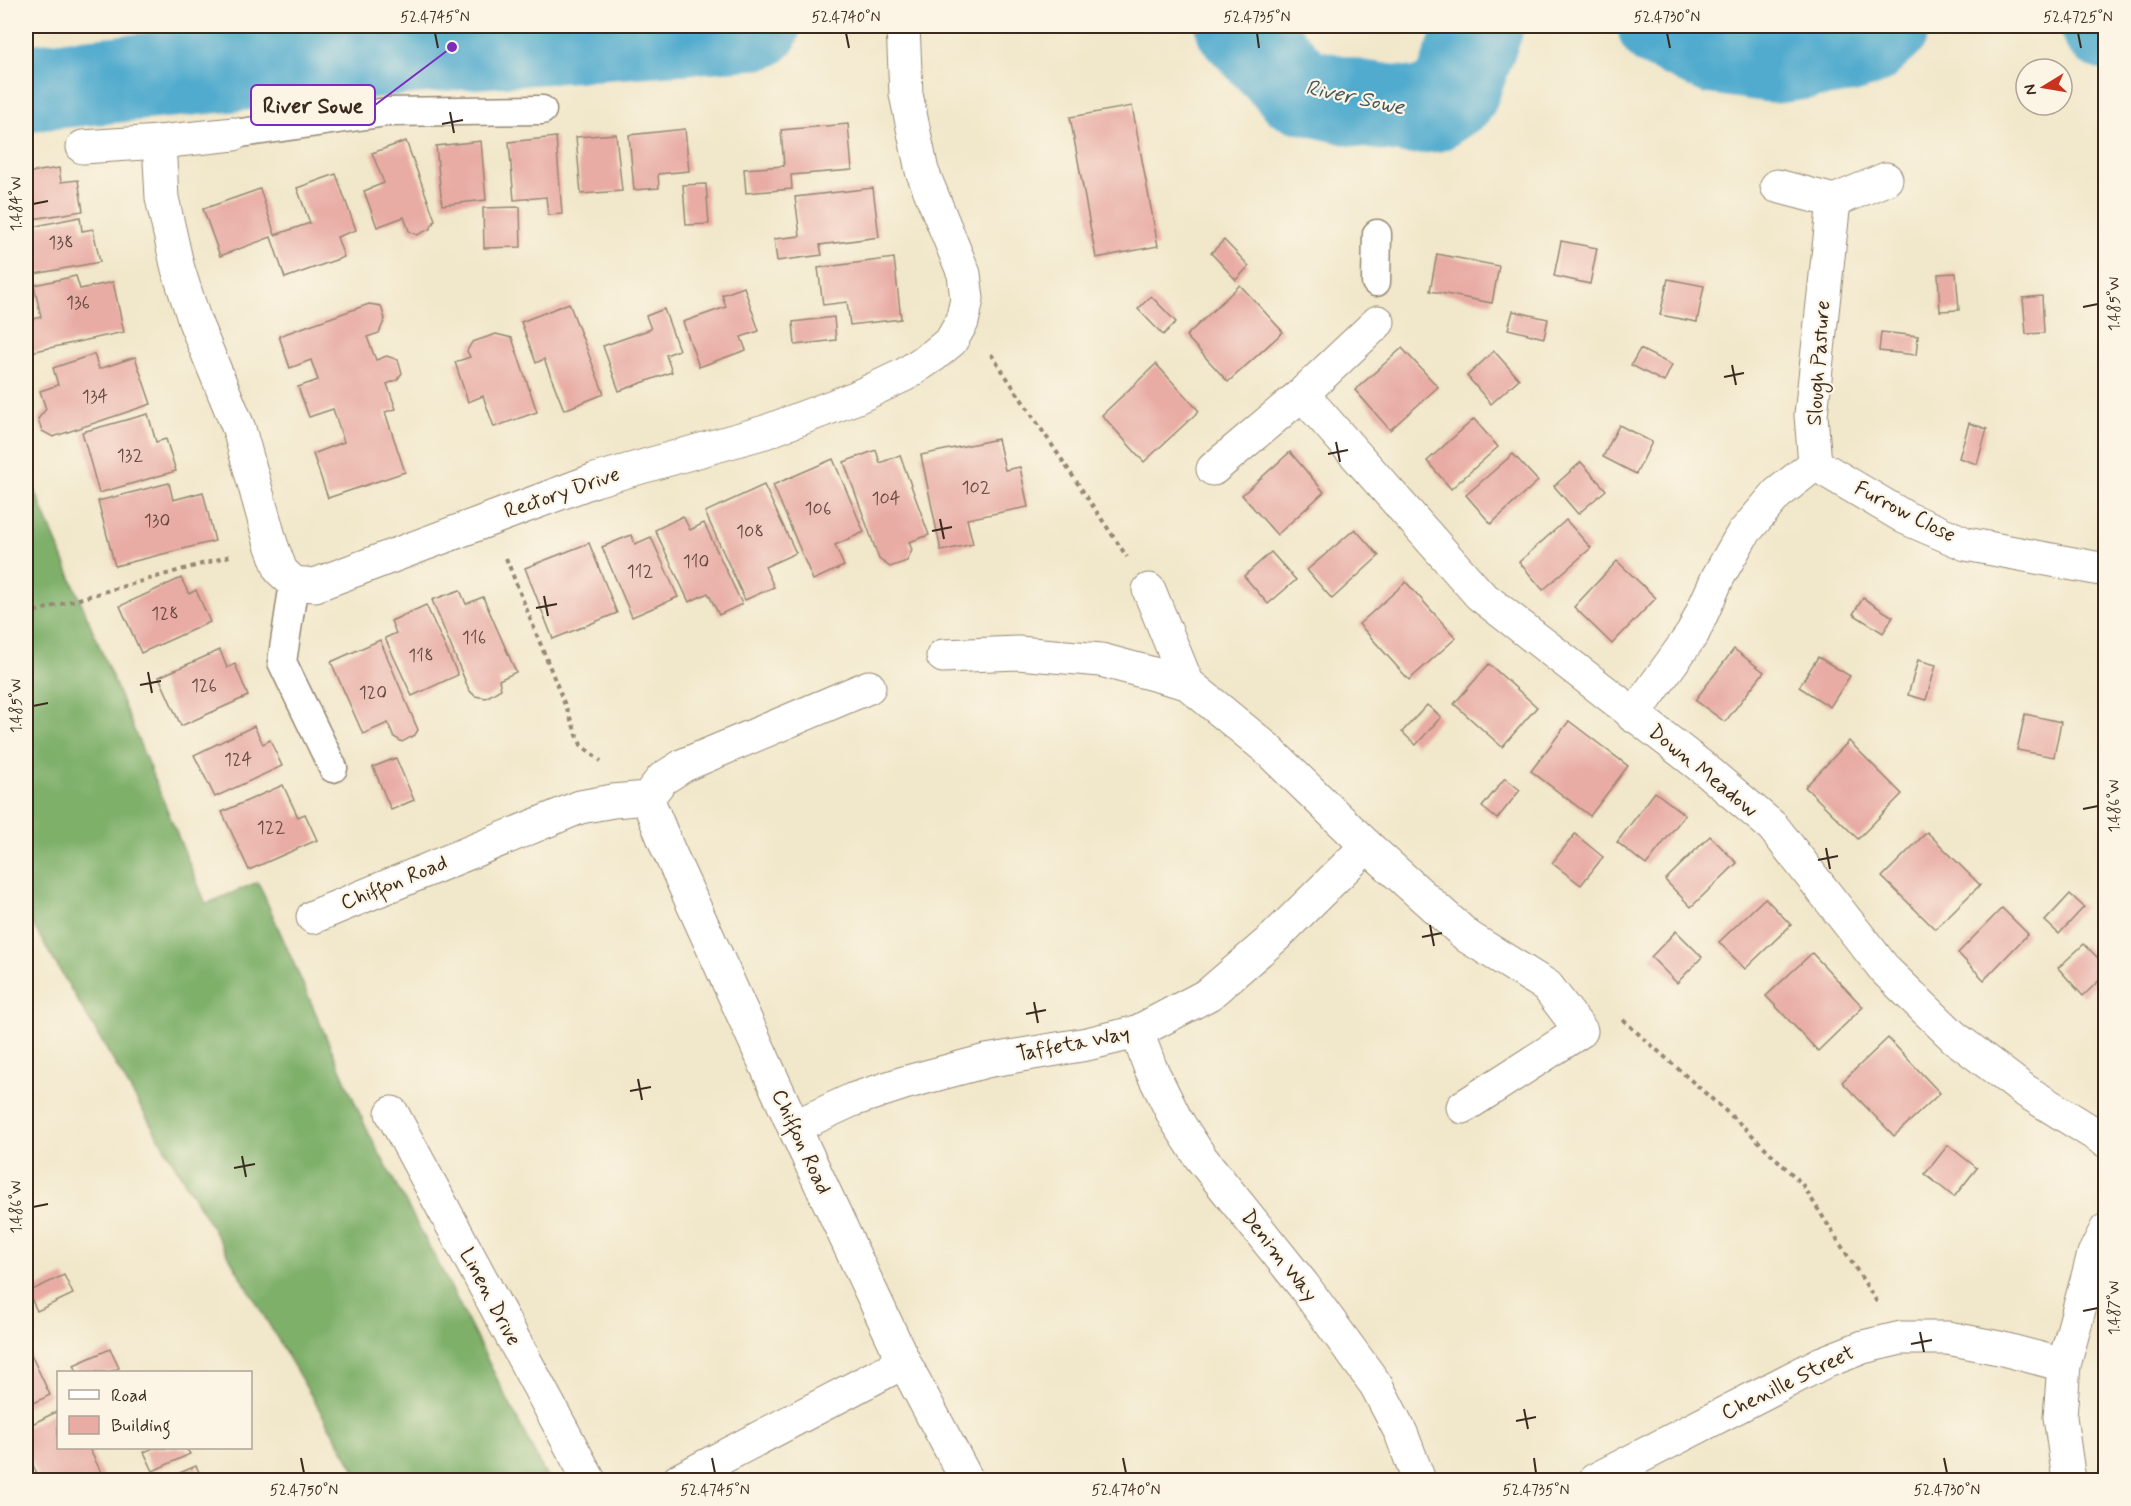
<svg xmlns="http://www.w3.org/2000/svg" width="2131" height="1506" font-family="Mynerve,sans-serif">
<rect width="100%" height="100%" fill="#fcf5e5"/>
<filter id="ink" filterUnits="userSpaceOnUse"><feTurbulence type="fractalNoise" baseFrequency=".0167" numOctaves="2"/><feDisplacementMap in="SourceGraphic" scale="12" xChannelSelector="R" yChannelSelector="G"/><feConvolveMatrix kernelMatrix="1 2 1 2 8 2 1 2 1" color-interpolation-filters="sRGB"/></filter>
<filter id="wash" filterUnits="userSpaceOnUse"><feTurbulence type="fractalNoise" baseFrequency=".008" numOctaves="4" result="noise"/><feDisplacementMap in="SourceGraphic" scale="24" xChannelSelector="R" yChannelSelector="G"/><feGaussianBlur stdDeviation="1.35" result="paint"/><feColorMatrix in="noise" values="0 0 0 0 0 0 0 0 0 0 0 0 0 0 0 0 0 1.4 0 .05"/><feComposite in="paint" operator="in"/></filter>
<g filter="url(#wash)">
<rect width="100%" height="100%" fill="#f1e7ca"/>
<path fill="#7fb06b" stroke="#5d6d44" stroke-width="1.5" d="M 26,469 L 206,904 L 258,882 L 367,1130 L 447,1280 L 548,1480 L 361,1480 L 26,913 Z"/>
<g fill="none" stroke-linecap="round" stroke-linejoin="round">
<g stroke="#51abce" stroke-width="87">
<path d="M 1239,26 L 1298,89 L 1356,103 L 1411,111 L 1431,109 L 1455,93 L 1480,26"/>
<path d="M 1661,26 L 1714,51 L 1777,60 L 1847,50 L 1866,44 L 1886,26"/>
<path d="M 2104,26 L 2106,27"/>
<path d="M 26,88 L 452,47 L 757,26"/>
</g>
</g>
<g id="blocks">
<g fill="#e8aca4">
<path d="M 1132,106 L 1158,246 L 1096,258 L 1070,117 Z"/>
<path d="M 848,124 L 852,170 L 791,175 L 792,189 L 746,193 L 744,169 L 784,166 L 781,130 Z"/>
<path d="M 685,129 L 689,171 L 658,174 L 659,188 L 634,190 L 629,135 Z"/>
<path d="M 616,134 L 622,191 L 581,194 L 576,137 Z"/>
<path d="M 556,137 L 562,214 L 548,215 L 546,197 L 514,200 L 509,142 Z"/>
<path d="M 406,141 L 435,220 L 430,229 L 417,235 L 409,231 L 404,217 L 377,227 L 364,191 L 384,183 L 372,153 Z"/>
<path d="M 481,141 L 486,200 L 442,205 L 436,146 Z"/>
<path d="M 59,168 L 61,182 L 78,180 L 83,211 L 26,220 L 26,173 Z"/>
<path d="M 336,174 L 356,230 L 337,237 L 344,257 L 285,278 L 271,237 L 220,256 L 203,209 L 260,189 L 275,235 L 310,223 L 297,188 Z"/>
<path d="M 706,184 L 709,224 L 686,225 L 683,185 Z"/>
<path d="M 873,188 L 879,237 L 820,245 L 822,255 L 777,261 L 774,239 L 800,236 L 795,197 Z"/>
<path d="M 520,207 L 521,247 L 484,248 L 483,208 Z"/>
<path d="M 80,217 L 82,231 L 93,229 L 100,262 L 29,275 L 26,255 L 26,228 Z"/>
<path d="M 1224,240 L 1249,266 L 1236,280 L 1211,253 Z"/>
<path d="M 1561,241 L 1597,248 L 1590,284 L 1554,276 Z"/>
<path d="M 1437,254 L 1499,266 L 1492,303 L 1430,291 Z"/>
<path d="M 894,258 L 901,319 L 850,325 L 847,302 L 823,305 L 818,268 Z"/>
<path d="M 1956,273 L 1959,310 L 1940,311 L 1938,274 Z"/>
<path d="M 76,276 L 80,289 L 113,282 L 124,332 L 26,353 L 26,321 L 41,317 L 34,285 Z"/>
<path d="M 1668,279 L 1704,286 L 1697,322 L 1660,315 Z"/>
<path d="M 1240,285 L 1283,332 L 1228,382 L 1186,336 Z"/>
<path d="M 744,287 L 759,331 L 741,337 L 746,350 L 699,367 L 683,322 L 726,307 L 722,295 Z"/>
<path d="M 1151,296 L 1176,322 L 1163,335 L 1138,309 Z"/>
<path d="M 2042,296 L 2044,333 L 2026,334 L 2023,298 Z"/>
<path d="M 569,303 L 604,394 L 564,410 L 544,359 L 536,363 L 521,322 Z"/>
<path d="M 369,304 L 381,306 L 385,319 L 379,333 L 367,337 L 376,360 L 387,356 L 398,360 L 402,373 L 397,380 L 387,384 L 396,409 L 385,412 L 405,472 L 328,498 L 313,454 L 344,442 L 333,409 L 309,417 L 298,387 L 318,380 L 311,360 L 290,368 L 279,336 Z"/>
<path d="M 664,309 L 679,350 L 666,355 L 672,372 L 619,391 L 603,346 L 651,329 L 646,316 Z"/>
<path d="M 1513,311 L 1548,319 L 1544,338 L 1508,329 Z"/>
<path d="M 834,317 L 836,340 L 795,345 L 793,322 Z"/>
<path d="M 1881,332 L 1918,336 L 1916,355 L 1879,351 Z"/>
<path d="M 496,334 L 512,338 L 537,412 L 494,427 L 483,396 L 468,402 L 455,362 L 470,357 L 467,351 L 472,342 Z"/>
<path d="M 1402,348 L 1438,387 L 1390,430 L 1355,390 Z"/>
<path d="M 1640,349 L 1672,365 L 1664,382 L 1631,365 Z"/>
<path d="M 1494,351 L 1519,379 L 1491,404 L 1467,376 Z"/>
<path d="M 94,354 L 99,369 L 135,357 L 151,404 L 53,437 L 42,431 L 38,419 L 46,409 L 40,391 L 58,385 L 53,368 Z"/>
<path d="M 1156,364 L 1199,411 L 1144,462 L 1102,415 Z"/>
<path d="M 148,414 L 156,442 L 166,439 L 176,471 L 99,493 L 82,432 Z"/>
<path d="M 1474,419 L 1498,447 L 1451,489 L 1427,461 Z"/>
<path d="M 1969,423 L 1987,429 L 1977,464 L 1959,458 Z"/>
<path d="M 1619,425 L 1652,442 L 1636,474 L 1603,457 Z"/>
<path d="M 998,439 L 1005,470 L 1020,467 L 1028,507 L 967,519 L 973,544 L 941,551 L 921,455 Z"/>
<path d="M 876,450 L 880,463 L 900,455 L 929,535 L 909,542 L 912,550 L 907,561 L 890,567 L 879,559 L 844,462 Z"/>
<path d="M 1290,452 L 1324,492 L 1277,535 L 1242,495 Z"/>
<path d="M 1513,454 L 1538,481 L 1491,524 L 1466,495 Z"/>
<path d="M 833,459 L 864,532 L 835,545 L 844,566 L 813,580 L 773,485 Z"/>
<path d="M 1581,462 L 1606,490 L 1578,514 L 1554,486 Z"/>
<path d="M 169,483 L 173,500 L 203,492 L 215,541 L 115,566 L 98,501 Z"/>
<path d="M 764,485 L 796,553 L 765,567 L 774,587 L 745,600 L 705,512 Z"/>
<path d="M 683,516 L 690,530 L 704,523 L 742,604 L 719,615 L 708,593 L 689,602 L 655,530 Z"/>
<path d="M 1566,520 L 1591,548 L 1543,590 L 1519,562 Z"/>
<path d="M 1355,529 L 1379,556 L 1332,599 L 1307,570 Z"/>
<path d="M 631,535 L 635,544 L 651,537 L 678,597 L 632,617 L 602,547 Z"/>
<path d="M 589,543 L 617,613 L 553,639 L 525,568 Z"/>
<path d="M 1271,552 L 1296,580 L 1268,604 L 1244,576 Z"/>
<path d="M 1617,561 L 1656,598 L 1612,644 L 1574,607 Z"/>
<path d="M 181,578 L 189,594 L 196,590 L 210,622 L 141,653 L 120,606 Z"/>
<path d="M 1406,582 L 1456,638 L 1409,680 L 1359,624 Z"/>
<path d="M 460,590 L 466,604 L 483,597 L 516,672 L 499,680 L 501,689 L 486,698 L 475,696 L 469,690 L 432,600 Z"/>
<path d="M 1863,598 L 1893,617 L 1883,633 L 1853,614 Z"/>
<path d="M 426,605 L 458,675 L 412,696 L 385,638 L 396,633 L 391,621 Z"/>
<path d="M 380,640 L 418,730 L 415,735 L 402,742 L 394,737 L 388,723 L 363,734 L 331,662 Z"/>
<path d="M 1734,649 L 1764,672 L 1725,722 L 1695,700 Z"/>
<path d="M 220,650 L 227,668 L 235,664 L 248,696 L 181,726 L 159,677 Z"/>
<path d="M 1818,657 L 1850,676 L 1830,707 L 1799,687 Z"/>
<path d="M 1918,660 L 1936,665 L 1926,700 L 1908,695 Z"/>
<path d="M 1489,664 L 1537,707 L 1502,747 L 1454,704 Z"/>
<path d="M 1427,705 L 1441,717 L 1416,745 L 1402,732 Z"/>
<path d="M 2025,714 L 2061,722 L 2054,757 L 2017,750 Z"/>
<path d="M 1569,721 L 1628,766 L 1590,816 L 1531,771 Z"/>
<path d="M 254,726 L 263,744 L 270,740 L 282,766 L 215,797 L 194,755 Z"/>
<path d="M 1849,741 L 1902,794 L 1858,839 L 1805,787 Z"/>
<path d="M 396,758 L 414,800 L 391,810 L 373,767 Z"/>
<path d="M 1505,778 L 1520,790 L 1497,819 L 1482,807 Z"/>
<path d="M 283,785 L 298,817 L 305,814 L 317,840 L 249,870 L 222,812 Z"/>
<path d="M 1655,792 L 1685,815 L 1646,865 L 1617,842 Z"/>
<path d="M 1927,832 L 1980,885 L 1935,929 L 1882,877 Z"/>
<path d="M 1575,834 L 1603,857 L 1581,885 L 1552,863 Z"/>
<path d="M 1710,836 L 1737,863 L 1691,907 L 1665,880 Z"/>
<path d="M 2070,894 L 2084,907 L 2059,934 L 2045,921 Z"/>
<path d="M 1765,898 L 1791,925 L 1745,969 L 1719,942 Z"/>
<path d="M 2002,908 L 2028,934 L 1984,980 L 1958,953 Z"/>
<path d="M 1676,931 L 1702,957 L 1677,983 L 1651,957 Z"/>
<path d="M 2084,944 L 2106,966 L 2106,974 L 2083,996 L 2058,968 Z"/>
<path d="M 1812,953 L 1863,1007 L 1818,1051 L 1766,996 Z"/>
<path d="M 1888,1038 L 1940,1093 L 1894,1136 L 1842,1082 Z"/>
<path d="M 1948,1145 L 1977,1168 L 1954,1197 L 1925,1174 Z"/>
<path d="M 64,1275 L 73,1294 L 37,1311 L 28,1292 Z"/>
<path d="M 26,1344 L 50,1395 L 26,1407 Z"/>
<path d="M 110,1349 L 119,1368 L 110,1372 L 77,1372 L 74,1365 Z"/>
<path d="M 58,1411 L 58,1448 L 89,1448 L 105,1480 L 40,1480 L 26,1450 L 26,1427 Z"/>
<path d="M 153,1448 L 186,1448 L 190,1454 L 153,1471 L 144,1452 Z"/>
<path d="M 196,1466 L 203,1480 L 163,1480 Z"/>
</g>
</g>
</g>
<g filter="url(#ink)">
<use href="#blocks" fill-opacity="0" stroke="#968874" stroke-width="1.5"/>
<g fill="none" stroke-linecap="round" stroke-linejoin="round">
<defs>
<g id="service">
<path d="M 234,134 L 387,112 L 542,110"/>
<path d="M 1376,282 L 1377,234"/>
<path d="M 294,583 L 282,662 L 333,768"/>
</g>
<g id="minor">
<path d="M 159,142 L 162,198 L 178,269 L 195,322 L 239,429 L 271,544 L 281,571 L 294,583 L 315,585 L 595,480 L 765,432 L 855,398 L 904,375 L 934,355 L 951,341 L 962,322 L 967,299 L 964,274 L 922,171 L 906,94 L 903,26"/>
<path d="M 83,147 L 159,142 L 234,134"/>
<path d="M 1777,186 L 1834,201 L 1886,179"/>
<path d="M 1302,394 L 1480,595 L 1707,771 L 1773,827 L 1886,971 L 1954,1037 L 2024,1090 L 2106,1141"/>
<path d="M 1815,464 L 1906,518 L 1966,544 L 2106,570"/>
<path d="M 1213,469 L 1302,394 L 1378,322"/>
<path d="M 1149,590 L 1187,683"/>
<path d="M 943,656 L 1018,653 L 1101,660 L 1187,683 L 1265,747 L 1367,846 L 1468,937 L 1547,986 L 1581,1031 L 1463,1107"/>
<path d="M 1633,716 L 1693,633 L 1718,577 L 1742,535 L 1777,494 L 1815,464 L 1811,415 L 1834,201"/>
<path d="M 647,798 L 668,849 L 794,1127 L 904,1362 L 967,1480"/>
<path d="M 313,917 L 580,807 L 613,801 L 647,798 L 662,779 L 684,765 L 869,687"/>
<path d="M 1137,1032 L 1150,1067 L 1175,1118 L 1201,1158 L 1303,1285 L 1376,1385 L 1401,1433 L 1419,1480"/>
<path d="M 392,1113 L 589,1480"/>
<path d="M 794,1127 L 852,1100 L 904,1083 L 986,1061 L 1087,1044 L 1137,1032 L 1209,994 L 1275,937 L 1367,846"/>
<path d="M 679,1480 L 904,1362"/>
<path d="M 1595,1480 L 1822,1363 L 1863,1347 L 1901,1338 L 1948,1338 L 1999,1348 L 2064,1365"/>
<path d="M 2069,1480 L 2060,1417 L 2064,1365 L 2094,1254 L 2106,1230"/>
</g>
</defs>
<use href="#service" stroke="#968874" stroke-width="31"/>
<use href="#minor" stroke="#968874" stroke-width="35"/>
<g stroke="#968874" stroke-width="4" stroke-dasharray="4.5 4.5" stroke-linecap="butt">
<path d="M 991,354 L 1127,557"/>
<path d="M 506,558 L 581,745 L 601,761"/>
<path d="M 26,614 L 230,556"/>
<path d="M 1623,1020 L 1747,1130 L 1802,1184 L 1877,1302"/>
</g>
<use href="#service" stroke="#fff" stroke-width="28"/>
<use href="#minor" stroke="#fff" stroke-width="33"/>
</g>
</g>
<path fill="none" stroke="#3b2a1e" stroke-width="2" d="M 435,33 L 438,48M 846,33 L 849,48M 1257,33 L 1259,48M 1667,33 L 1670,48M 2078,33 L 2081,48M 450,112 L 454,133M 442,124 L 463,120M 33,204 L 48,201M 2083,307 L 2098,304M 1732,365 L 1736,385M 1724,377 L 1744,373M 1336,442 L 1340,462M 1328,454 L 1348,450M 940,519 L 944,539M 932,531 L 952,527M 544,596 L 548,616M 536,608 L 557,604M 148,672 L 152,693M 140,685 L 161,681M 33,706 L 48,703M 2083,809 L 2098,806M 1826,848 L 1830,869M 1818,860 L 1838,856M 1430,925 L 1434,946M 1422,937 L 1442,933M 1034,1002 L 1038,1023M 1026,1014 L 1046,1010M 638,1079 L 642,1100M 630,1091 L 651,1087M 242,1156 L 246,1177M 234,1168 L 255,1164M 33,1207 L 48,1204M 2083,1311 L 2098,1308M 1920,1332 L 1924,1352M 1911,1344 L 1932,1340M 1524,1409 L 1528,1429M 1516,1421 L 1536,1417M 301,1458 L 304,1473M 712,1458 L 715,1473M 1123,1458 L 1126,1473M 1534,1458 L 1536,1473M 1944,1458 L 1947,1473"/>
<g text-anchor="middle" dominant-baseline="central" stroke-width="4.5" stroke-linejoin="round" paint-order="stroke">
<g font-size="18" fill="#664a40">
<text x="61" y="243">138</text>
<text x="78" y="303">136</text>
<text x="95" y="397">134</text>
<text x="130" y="456">132</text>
<text x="976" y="488">102</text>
<text x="886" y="499">104</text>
<text x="818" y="509">106</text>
<text x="157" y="521">130</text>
<text x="750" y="532">108</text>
<text x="696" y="562">110</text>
<text x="640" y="572">112</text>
<text x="165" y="614">128</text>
<text x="474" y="638">116</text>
<text x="421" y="656">118</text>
<text x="204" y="686">126</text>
<text x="373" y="693">120</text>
<text x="238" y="760">124</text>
<text x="271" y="828">122</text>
</g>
<g font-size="21" fill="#3b2a1e" stroke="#fcf5e5">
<text transform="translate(1819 363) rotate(-86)">Slough Pasture</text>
<text transform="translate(562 493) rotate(-19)">Rectory Drive</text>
<text transform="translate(1905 512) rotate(27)">Furrow Close</text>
<text transform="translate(1703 771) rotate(39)">Down Meadow</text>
<text transform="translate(394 883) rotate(-22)">Chiffon Road</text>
<text transform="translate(1073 1044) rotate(-11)">Taffeta Way</text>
<text transform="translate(801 1142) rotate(65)">Chiffon Road</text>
<text transform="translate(1279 1256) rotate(52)">Denim Way</text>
<text transform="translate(490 1297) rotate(62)">Linen Drive</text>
<text transform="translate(1788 1383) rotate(-26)">Chenille Street</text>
</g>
<g font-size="22" font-style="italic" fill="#43575c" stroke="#fcf5e5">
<text transform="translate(1355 98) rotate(12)">River Sowe</text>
</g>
</g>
<path fill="none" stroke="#7b2cbf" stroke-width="2" d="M452 47L375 105"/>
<circle fill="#7b2cbf" stroke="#fcf5e5" stroke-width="2" cx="452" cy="47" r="6"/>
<rect fill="#fcf5e5" stroke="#7b2cbf" stroke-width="2" x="251" y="85" width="124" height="40" rx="6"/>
<g font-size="22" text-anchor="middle" font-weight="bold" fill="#3b2a1e">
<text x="313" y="113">River Sowe</text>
</g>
<rect width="2131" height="1506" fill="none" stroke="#fcf5e5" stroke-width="66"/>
<rect x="57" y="1371" width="195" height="78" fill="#fcf5e5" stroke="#afa495" stroke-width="1.5"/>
<rect x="69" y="1390" width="30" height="9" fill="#ffffff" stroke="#afa495" stroke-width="1.5"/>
<text x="111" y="1401" font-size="18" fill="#3b2a1e">Road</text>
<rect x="69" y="1416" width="30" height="18" fill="#e8aca4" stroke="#afa495" stroke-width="1.5"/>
<text x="111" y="1431" font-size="18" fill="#3b2a1e">Building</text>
<g transform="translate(2044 87) rotate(259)"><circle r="28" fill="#fcf5e5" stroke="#afa495" stroke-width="1.5"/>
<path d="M0-4.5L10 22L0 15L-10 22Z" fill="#c8321e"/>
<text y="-9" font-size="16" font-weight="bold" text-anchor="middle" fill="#3b2a1e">N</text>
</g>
<rect x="33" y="33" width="2065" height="1440" fill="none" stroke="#3b2a1e" stroke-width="2"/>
<g font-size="15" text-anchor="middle" fill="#3b2a1e">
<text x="435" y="22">52.4745°N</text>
<text x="846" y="22">52.4740°N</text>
<text x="1257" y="22">52.4735°N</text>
<text x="1667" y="22">52.4730°N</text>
<text x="2078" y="22">52.4725°N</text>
<text transform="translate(16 204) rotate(-90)" y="5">1.484°W</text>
<text transform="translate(2114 304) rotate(-90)" y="5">1.485°W</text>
<text transform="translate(16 706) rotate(-90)" y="5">1.485°W</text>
<text transform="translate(2114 806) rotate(-90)" y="5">1.486°W</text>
<text transform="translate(16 1207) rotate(-90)" y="5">1.486°W</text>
<text transform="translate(2114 1308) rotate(-90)" y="5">1.487°W</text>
<text x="304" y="1495">52.4750°N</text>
<text x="715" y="1495">52.4745°N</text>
<text x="1126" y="1495">52.4740°N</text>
<text x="1536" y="1495">52.4735°N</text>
<text x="1947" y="1495">52.4730°N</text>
</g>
</svg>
